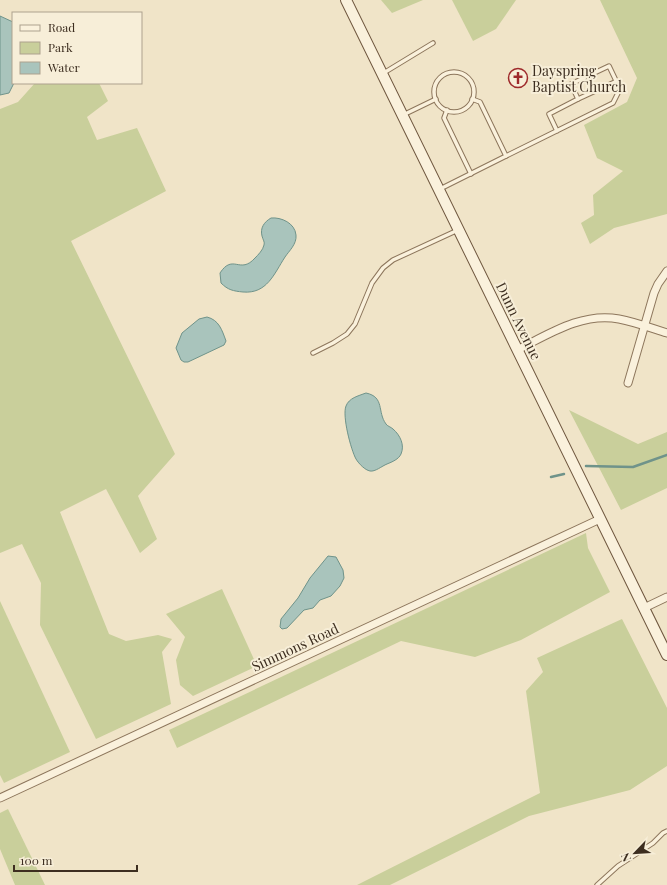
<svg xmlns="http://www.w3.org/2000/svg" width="667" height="885" font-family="'Playfair Display',serif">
<rect width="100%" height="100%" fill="#f0e4c8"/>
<g fill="#c9cf9b">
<path d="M 381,0 L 423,0 L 392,13 Z"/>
<path d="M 452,0 L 516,0 L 496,29 L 473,41 Z"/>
<path d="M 600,0 L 667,0 L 667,214 L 614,228 L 590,244 L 581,223 L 594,215 L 593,195 L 623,171 L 597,158 L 584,125 L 627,102 L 637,78 Z"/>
<path d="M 35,83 L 99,83 L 108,101 L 87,117 L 97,140 L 137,128 L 166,191 L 71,241 L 175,454 L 138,496 L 157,539 L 140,553 L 106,489 L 60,512 L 109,634 L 126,641 L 158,635 L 172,639 L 162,652 L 171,704 L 96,739 L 40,625 L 41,583 L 22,544 L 0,553 L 0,109 L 18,102 Z"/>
<path d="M 569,410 L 638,444 L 667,432 L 667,488 L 621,510 Z"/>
<path d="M 586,533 L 588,548 L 610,592 L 521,640 L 475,657 L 401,641 L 177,748 L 169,730 Z"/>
<path d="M 222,589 L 257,666 L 193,696 L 180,685 L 176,660 L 185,637 L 166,614 Z"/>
<path d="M 0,601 L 70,752 L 4,783 L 0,775 Z"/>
<path d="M 622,619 L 667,708 L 667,766 L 630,790 L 529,816 L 390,885 L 357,885 L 540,793 L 526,691 L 543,672 L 537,658 Z"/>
<path d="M 8,809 L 45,885 L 15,885 L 0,849 L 0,813 Z"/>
</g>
<g fill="#a9c4bc" stroke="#6f938a">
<path d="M 0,16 L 13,22 L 14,83 L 9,93 L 0,95 Z"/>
<path d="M 271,218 C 281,217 295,223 296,235 C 297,244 289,251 285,257 C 274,274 267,294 243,292 C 233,291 228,290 221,283 L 220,273 C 233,253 240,275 255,258 C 258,255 263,250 264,245 C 265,242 263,240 262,236 C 260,228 264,222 271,218 Z"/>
<path d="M 207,317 C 219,320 222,330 226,341 L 224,345 L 188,362 L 184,362 L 181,360 L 176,348 L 182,333 L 199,319 Z"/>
<path d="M 366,393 C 385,397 377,412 386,424 C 387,426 391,427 393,429 C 400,435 405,445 401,454 C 399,459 392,462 387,464 C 382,466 375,472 370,471 C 365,470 359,464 356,459 C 351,450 342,416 346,406 C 349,398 358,396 366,393 Z"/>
<path d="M 328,556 L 336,557 L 343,570 L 344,578 L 340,586 L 331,596 L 320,600 L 313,608 L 304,610 L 287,628 L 282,629 L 280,627 L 281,619 L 298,598 L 310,578 Z"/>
</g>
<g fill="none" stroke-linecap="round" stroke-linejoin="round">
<g stroke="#6f938a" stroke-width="2.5">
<path d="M 586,466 L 633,467 L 667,455"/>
<path d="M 551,477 L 564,474"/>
</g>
<defs>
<g id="service">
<circle cx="454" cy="92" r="20"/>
<path d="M 382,74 L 433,43"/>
<path d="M 578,99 L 617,81"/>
<path d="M 447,110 L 444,118 L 471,174"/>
<path d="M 403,115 L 436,99"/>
<path d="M 506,156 L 613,103 L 620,89 L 609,66 L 571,84 L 578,99 L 549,114 L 557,131"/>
<path d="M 440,189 L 506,156 L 480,102 L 472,99"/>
<path d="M 313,353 L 333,343 L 347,334 L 355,324 L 372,283 L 383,268 L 393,260 L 458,230"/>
<path d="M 597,885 L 618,866 L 653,843 L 663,833 L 667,831"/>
</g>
<g id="minor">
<path d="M 517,350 C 549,334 582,312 619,319 C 635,322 651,328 667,333"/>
<path d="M 628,383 L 654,293 L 658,284 L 667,271"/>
<path d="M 644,608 L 667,597"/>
<path d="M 0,798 L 600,519"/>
</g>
<path id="secondary" d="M 346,0 L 667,655"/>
</defs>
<use href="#service" stroke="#8d765c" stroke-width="5.5"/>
<use href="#minor" stroke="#8d765c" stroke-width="9"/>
<use href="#secondary" stroke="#6f573f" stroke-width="12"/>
<use href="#service" stroke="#faf1dc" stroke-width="3.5"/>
<use href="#minor" stroke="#faf1dc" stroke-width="7"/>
<use href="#secondary" stroke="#faf1dc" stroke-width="10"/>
</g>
<defs>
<symbol id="church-ring" viewBox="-11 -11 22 22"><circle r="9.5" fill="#f7eed8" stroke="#9e2a2b" stroke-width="1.5"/><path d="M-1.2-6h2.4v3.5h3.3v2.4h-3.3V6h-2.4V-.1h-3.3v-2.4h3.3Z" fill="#9e2a2b"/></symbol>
</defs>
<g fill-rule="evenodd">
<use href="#church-ring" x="507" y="67" width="22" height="22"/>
</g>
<g text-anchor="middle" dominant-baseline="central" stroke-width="4" stroke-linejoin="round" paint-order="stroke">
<g font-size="14" fill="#3d2e20" stroke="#f7eed8" text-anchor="start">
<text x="532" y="70">Dayspring<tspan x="532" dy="16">Baptist Church</tspan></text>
</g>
<g font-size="14" fill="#3d2e20" stroke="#f7eed8">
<text transform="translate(519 321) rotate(64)">Dunn Avenue</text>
<text transform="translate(295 647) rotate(-25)">Simmons Road</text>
</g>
</g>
<rect x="12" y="12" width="130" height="72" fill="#f7eed8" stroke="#ada18e"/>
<rect x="20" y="25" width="20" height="6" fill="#faf1dc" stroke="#ada18e"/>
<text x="48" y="32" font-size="12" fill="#3d2e20">Road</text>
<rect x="20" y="42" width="20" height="12" fill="#c9cf9b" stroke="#ada18e"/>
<text x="48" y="52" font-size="12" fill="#3d2e20">Park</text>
<rect x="20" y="62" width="20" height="12" fill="#a9c4bc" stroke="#ada18e"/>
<text x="48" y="72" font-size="12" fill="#3d2e20">Water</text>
<g transform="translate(635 853) rotate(245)" stroke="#f7eed8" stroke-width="3" paint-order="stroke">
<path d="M0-3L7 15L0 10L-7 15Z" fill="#3d2e20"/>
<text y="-6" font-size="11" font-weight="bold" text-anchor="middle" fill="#3d2e20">N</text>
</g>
<path d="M14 865v6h123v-6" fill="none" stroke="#3d2e20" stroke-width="2"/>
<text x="20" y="865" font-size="12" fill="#3d2e20" stroke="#f7eed8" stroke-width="3" paint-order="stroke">100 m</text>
</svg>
